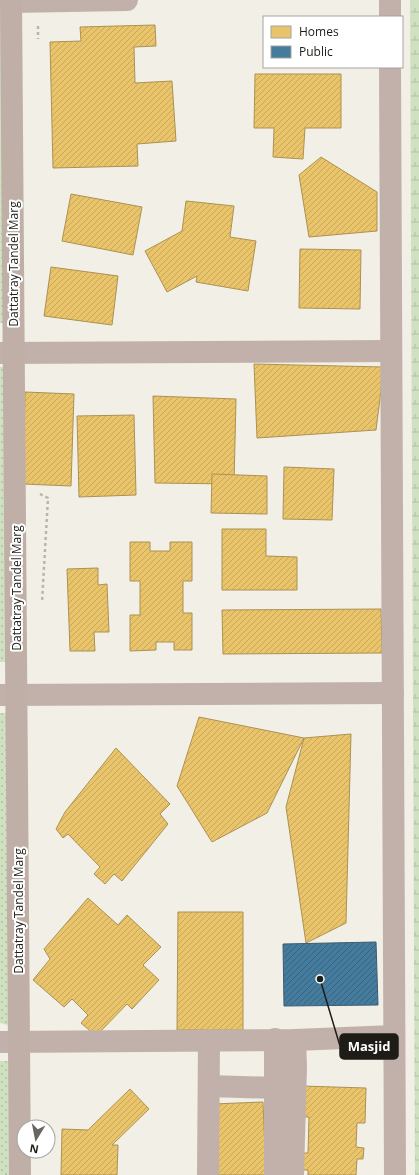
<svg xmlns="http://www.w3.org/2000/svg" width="419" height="1175" font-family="'Open Sans',sans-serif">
<defs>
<pattern id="grass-dots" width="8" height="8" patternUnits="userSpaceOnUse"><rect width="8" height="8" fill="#cfe1c0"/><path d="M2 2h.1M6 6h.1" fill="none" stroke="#b1c0a4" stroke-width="1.8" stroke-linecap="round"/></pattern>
<pattern id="wetland-marsh" width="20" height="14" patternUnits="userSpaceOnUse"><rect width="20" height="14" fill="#cfe1c0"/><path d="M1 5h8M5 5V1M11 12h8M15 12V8" fill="none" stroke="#b1c0a4"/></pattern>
<pattern id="homes-hatch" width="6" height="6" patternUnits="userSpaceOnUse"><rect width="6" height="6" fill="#e9c46a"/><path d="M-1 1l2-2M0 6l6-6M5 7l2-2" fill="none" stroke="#c7a85b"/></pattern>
<pattern id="public-hatch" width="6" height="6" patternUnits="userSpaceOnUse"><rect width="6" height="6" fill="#457b9d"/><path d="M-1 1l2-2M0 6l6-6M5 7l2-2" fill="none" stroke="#39647f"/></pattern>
</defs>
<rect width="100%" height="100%" fill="#f2efe6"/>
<g fill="url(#grass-dots)">
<path d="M 0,0 L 2,0 L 4,323 L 0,323 Z"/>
<path d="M 0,367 L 4,367 L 8,662 L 0,662 Z"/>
<path d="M 0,713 L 6,713 L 8,1025 L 0,1023 Z"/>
<rect x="0" y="1061" width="9" height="114"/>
</g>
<path fill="url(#wetland-marsh)" d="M 410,0 L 419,0 L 419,1175 L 415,1175 Z"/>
<g fill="url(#homes-hatch)" stroke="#ac9251">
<path d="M 155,25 L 156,46 L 134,47 L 135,83 L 172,81 L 176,141 L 137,144 L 138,166 L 53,168 L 50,42 L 81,41 L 80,27 Z"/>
<path d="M 255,74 L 341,74 L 341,128 L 305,128 L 303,159 L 273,157 L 274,128 L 254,128 Z"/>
<path d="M 321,157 L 377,192 L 377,231 L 309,237 L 299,175 Z"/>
<path d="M 71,194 L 142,207 L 133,255 L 62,241 Z"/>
<path d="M 186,201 L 234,206 L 230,237 L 256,241 L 248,291 L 196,282 L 197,276 L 167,292 L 145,251 L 182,231 Z"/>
<path d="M 300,249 L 361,250 L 360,309 L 299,308 Z"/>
<path d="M 51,267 L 118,276 L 112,325 L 44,316 Z"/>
<path d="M 254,364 L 384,367 L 376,430 L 257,438 Z"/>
<path d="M 25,392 L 74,394 L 71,486 L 23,484 Z"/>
<path d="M 153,396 L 236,399 L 234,484 L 155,483 Z"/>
<path d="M 134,415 L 136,495 L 79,497 L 77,416 Z"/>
<path d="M 284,467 L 334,469 L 332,520 L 283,519 Z"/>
<path d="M 212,474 L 267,476 L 267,514 L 211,513 Z"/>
<path d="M 222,529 L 266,529 L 266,556 L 297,557 L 297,590 L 222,590 Z"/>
<path d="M 130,542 L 150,542 L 150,551 L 170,551 L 170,542 L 192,542 L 192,581 L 183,581 L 183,613 L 192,613 L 192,650 L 174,650 L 174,642 L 156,642 L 156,650 L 130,651 L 130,615 L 140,615 L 140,581 L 130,581 Z"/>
<path d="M 98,568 L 98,585 L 107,584 L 109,632 L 94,632 L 95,651 L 70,651 L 67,569 Z"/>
<path d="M 381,609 L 382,653 L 223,654 L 222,610 Z"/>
<path d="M 199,717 L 304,738 L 267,813 L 212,842 L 177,786 Z"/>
<path d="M 351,734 L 346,923 L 306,943 L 286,807 L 304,738 Z"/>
<path d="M 116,748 L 170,804 L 160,814 L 168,824 L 122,881 L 114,874 L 105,884 L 94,874 L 100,867 L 68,834 L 63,838 L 56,829 L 65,812 Z"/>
<path d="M 88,898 L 118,925 L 127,915 L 161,947 L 143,965 L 159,980 L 132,1009 L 127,1004 L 96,1036 L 81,1023 L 88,1015 L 72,999 L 64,1007 L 33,980 L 50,959 L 44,949 Z"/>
<path d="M 178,912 L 243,912 L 243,1030 L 177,1030 Z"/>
<path d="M 302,1086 L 366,1088 L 365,1123 L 357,1123 L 356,1147 L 364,1148 L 363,1159 L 357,1159 L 356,1175 L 308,1175 L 308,1170 L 303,1170 L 303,1153 L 308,1153 L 309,1117 L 301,1117 Z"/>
<path d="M 130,1089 L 149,1109 L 112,1145 L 118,1145 L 117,1175 L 61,1175 L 62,1129 L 88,1130 Z"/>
<path d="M 263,1102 L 266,1175 L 216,1175 L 213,1104 Z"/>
</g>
<path fill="url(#public-hatch)" stroke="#395e74" d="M 376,942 L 378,1005 L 284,1006 L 283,944 Z"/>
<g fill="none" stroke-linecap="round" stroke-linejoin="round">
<g stroke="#bdb3ac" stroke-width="2.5" stroke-dasharray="3 3" stroke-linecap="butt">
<path d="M 38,26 L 38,39"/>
<path d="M 40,494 L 48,498 L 42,602"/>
</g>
<g stroke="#c1b1aa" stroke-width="22">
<path d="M 390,0 L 390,17"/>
<path d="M 11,2 L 127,0"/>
<path d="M 390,67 L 395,1175"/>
<path d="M 0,353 L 391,351"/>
<path d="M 0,695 L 393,693"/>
<path d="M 0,1042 L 295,1040 L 394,1036"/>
<path d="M 209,1086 L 275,1088"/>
<path d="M 208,1175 L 209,1040"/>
<path d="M 275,1175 L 275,1039"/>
<path d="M 293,1175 L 296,1067 L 295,1040"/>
</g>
<path stroke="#bfafa6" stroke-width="22" d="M 11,0 L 20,1175"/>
</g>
<g text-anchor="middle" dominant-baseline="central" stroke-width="4" stroke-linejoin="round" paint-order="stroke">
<g font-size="12" fill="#1e1c16" stroke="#fff">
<text transform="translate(13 264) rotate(-90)">Dattatray Tandel Marg</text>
<text transform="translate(16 588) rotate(-90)">Dattatray Tandel Marg</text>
<text transform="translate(18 911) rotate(-90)">Dattatray Tandel Marg</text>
</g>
</g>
<path fill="none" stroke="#1e1c16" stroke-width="1.5" d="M320 979L340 1046"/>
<circle fill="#1e1c16" stroke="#fff" stroke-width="1.5" cx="320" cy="979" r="4"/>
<rect fill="#1e1c16" stroke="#1e1c16" stroke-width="1.5" x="340" y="1034" width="58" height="25" rx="4"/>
<g font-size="13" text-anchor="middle" font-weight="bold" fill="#fff">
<text x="369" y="1051">Masjid</text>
</g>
<rect x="263" y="16" width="140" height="52" fill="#ffffff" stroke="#a5a4a2"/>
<rect x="271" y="26" width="20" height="12" fill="#e9c46a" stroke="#a5a4a2"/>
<text x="299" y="36" font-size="12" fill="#1e1c16">Homes</text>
<rect x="271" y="46" width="20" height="12" fill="#457b9d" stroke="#a5a4a2"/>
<text x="299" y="56" font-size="12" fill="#1e1c16">Public</text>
<g transform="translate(36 1139) rotate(190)"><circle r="19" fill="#ffffff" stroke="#a5a4a2"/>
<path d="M0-3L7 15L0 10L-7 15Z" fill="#68665f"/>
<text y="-6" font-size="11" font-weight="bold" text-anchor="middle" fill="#1e1c16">N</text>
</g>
</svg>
